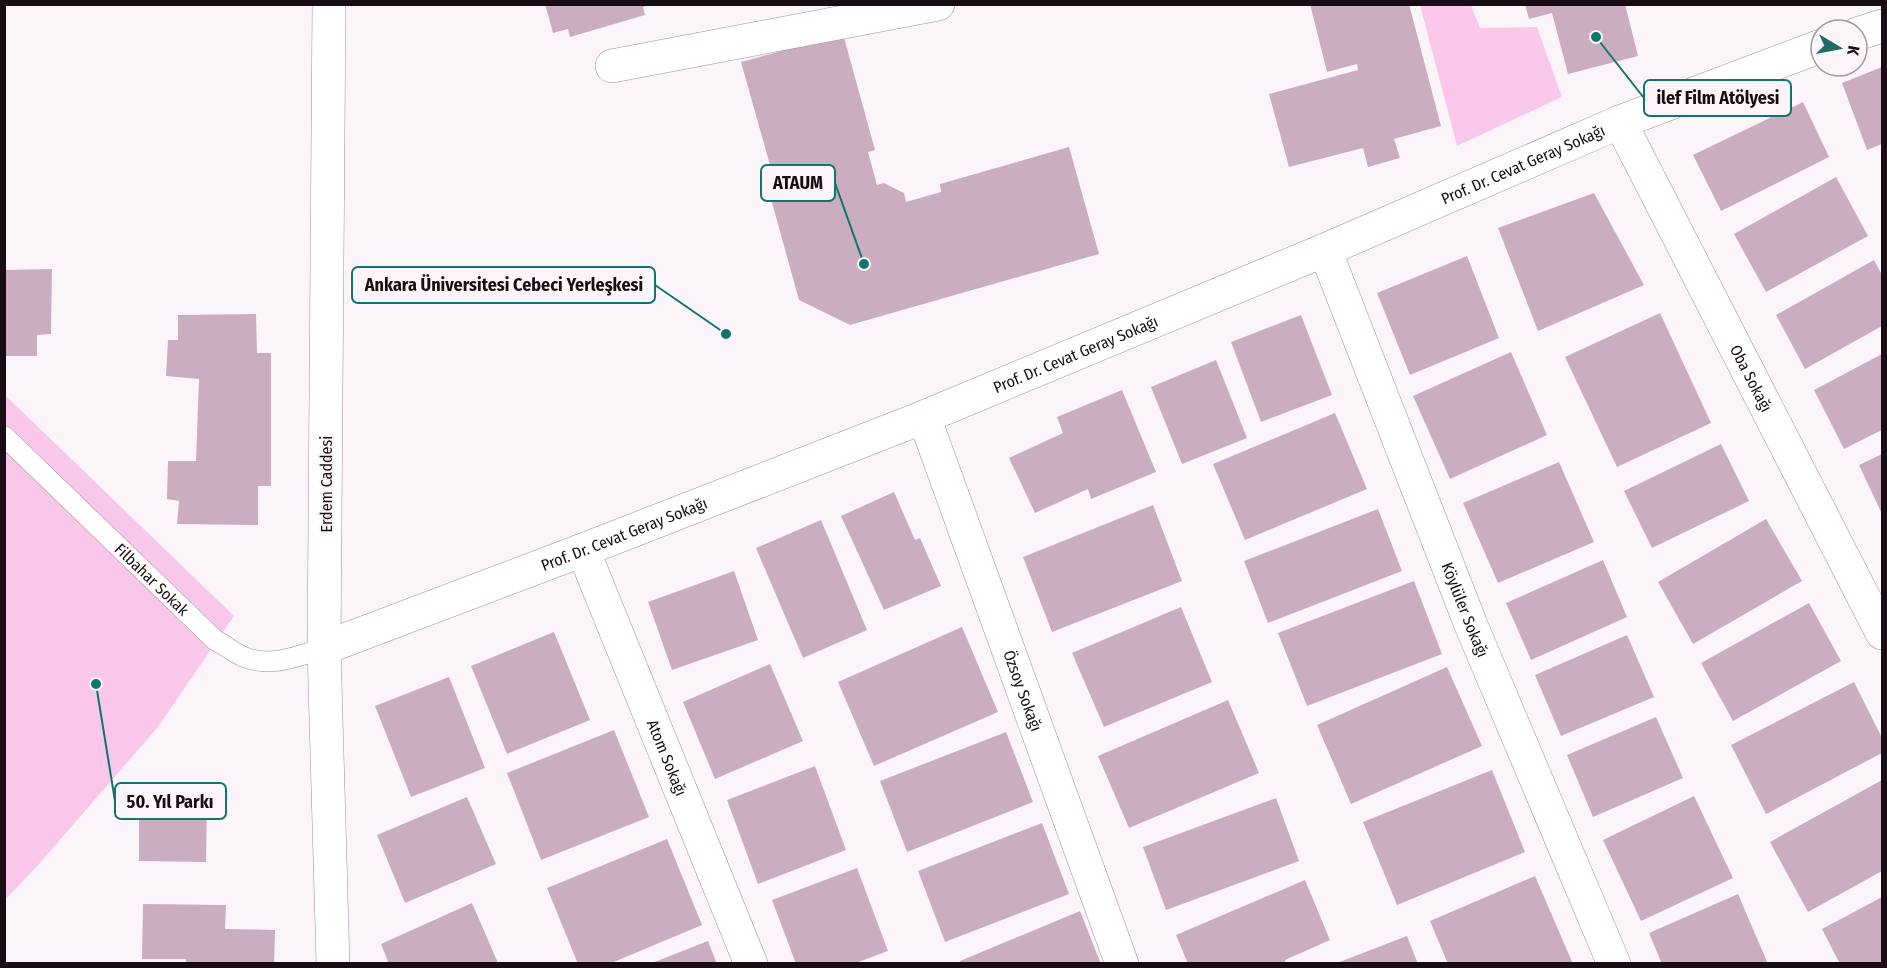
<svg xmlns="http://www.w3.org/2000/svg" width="1887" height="968" font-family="'Fira Sans Condensed',sans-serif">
<rect width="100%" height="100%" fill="#fbf5f9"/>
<g fill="#f8c7ea">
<path d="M 1420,5 L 1471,5 L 1480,28 L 1537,27 L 1562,97 L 1457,146 Z"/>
<path d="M 4,394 L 234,616 L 158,727 L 39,864 L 5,900 Z"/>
</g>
<g fill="#cbadc2">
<path d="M 545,4 L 651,4 L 651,5 L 643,7 L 645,15 L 570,37 L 568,29 L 553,33 Z"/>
<path d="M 1310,4 L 1409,4 L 1441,126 L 1394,139 L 1400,158 L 1368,167 L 1363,148 L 1289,167 L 1269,94 L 1358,70 L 1357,64 L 1327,72 Z"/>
<path d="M 1525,4 L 1625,4 L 1638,56 L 1568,74 L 1552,13 L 1529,19 Z"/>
<path d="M 843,34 L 875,150 L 868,152 L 877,185 L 884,183 L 904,193 L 906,202 L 941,192 L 940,184 L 1069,147 L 1099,254 L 850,325 L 799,300 L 771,199 L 779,197 L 741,62 Z"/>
<path d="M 1882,67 L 1882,144 L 1867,150 L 1842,83 Z"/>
<path d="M 1803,102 L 1829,157 L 1721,211 L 1693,155 Z"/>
<path d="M 1836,177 L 1868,236 L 1766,292 L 1734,234 Z"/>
<path d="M 1594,193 L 1644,285 L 1538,331 L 1498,228 Z"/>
<path d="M 1467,256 L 1499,338 L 1410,375 L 1377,293 Z"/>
<path d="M 1874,260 L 1882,275 L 1882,326 L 1805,369 L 1776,315 Z"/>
<path d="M 52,269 L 51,334 L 37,335 L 37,356 L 4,356 L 4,270 Z"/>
<path d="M 1660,313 L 1711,423 L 1617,467 L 1565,357 Z"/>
<path d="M 256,314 L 257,353 L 271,353 L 271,486 L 258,486 L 258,525 L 177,524 L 179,501 L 167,499 L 168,461 L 196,461 L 199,379 L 166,376 L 168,340 L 178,340 L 178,315 Z"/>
<path d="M 1301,315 L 1332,395 L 1261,422 L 1231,342 Z"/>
<path d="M 1511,352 L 1547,435 L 1450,479 L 1413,396 Z"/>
<path d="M 1882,354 L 1882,430 L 1844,449 L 1814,390 Z"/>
<path d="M 1216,360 L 1247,438 L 1182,464 L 1151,387 Z"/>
<path d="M 1122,390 L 1156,472 L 1091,499 L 1088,489 L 1035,513 L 1009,458 L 1063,433 L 1057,417 Z"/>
<path d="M 1335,413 L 1367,489 L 1245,540 L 1213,464 Z"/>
<path d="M 1721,444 L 1749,501 L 1652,548 L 1624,491 Z"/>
<path d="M 1882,454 L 1882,514 L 1859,465 Z"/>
<path d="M 1559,462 L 1594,542 L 1498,583 L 1463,503 Z"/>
<path d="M 894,492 L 915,540 L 920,538 L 941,586 L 884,610 L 841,516 Z"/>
<path d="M 1153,505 L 1182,581 L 1052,632 L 1023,557 Z"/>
<path d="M 1378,509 L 1402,571 L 1268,623 L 1244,561 Z"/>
<path d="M 1766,519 L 1802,581 L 1693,644 L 1658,582 Z"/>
<path d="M 821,520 L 867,630 L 803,658 L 756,548 Z"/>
<path d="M 1603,560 L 1627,617 L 1531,660 L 1506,603 Z"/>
<path d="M 734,571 L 758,640 L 672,670 L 648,602 Z"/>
<path d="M 1414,581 L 1442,654 L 1307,706 L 1278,633 Z"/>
<path d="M 1809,603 L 1841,661 L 1733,721 L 1701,663 Z"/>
<path d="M 1181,607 L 1212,682 L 1104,727 L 1072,653 Z"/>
<path d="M 962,627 L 998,712 L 874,766 L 838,682 Z"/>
<path d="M 554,632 L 590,720 L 507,754 L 471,666 Z"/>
<path d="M 1627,635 L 1654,697 L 1561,736 L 1535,675 Z"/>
<path d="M 770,664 L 803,741 L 715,779 L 683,702 Z"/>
<path d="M 1447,667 L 1482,746 L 1351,804 L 1317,725 Z"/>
<path d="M 449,677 L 485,768 L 411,797 L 375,706 Z"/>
<path d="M 1854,682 L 1882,738 L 1882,753 L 1766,814 L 1731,745 Z"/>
<path d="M 1228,700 L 1259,773 L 1129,828 L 1098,756 Z"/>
<path d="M 1656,717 L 1683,778 L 1593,817 L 1567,755 Z"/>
<path d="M 614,730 L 649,817 L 541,860 L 507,773 Z"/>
<path d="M 1006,732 L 1033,802 L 907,852 L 880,781 Z"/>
<path d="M 815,766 L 846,850 L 758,884 L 727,800 Z"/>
<path d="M 1492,770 L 1525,852 L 1397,905 L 1363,822 Z"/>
<path d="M 1882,780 L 1882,871 L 1808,912 L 1770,842 Z"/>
<path d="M 1694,796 L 1733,878 L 1641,921 L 1603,840 Z"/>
<path d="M 467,797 L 496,864 L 405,903 L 377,835 Z"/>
<path d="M 1276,798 L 1299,861 L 1166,910 L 1143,847 Z"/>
<path d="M 139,801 L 207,802 L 206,862 L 139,861 Z"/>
<path d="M 1042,823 L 1069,894 L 945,942 L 918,871 Z"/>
<path d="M 667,839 L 702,925 L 609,964 L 578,964 L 547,888 Z"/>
<path d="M 857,868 L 888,951 L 853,964 L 796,964 L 772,900 Z"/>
<path d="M 1535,876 L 1573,964 L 1448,964 L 1430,921 Z"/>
<path d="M 1305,880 L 1330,940 L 1285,960 L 1286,964 L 1188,964 L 1176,935 Z"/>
<path d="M 1738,894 L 1768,964 L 1662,964 L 1649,933 Z"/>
<path d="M 1882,897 L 1882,964 L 1840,964 L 1822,929 Z"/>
<path d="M 472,903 L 498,963 L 389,964 L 381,944 Z"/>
<path d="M 143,904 L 226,905 L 225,929 L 275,930 L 274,964 L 186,964 L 186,959 L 142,959 Z"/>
<path d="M 1080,911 L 1101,964 L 961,964 L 960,961 Z"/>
<path d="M 1407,936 L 1418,964 L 1337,964 L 1337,963 Z"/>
<path d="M 708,941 L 717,964 L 652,964 L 652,963 Z"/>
</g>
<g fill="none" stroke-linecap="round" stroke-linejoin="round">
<defs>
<g id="lane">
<path id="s1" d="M 4,436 L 215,640 C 225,645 234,653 244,657 C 271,668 298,656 324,648"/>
</g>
<g id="street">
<path d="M 329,4 L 324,648 L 333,964"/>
<path d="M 1857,34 L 1882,26"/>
<path d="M 612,66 L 938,4"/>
<path id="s2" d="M 1620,122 L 1882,633"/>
<path id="s3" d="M 1325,250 L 1471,625 L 1614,964"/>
<path id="s4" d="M 924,417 L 1122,964"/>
<path id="s5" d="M 583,550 L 751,964"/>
<path id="s6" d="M 324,648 L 583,550 L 924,417 L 1325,250 L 1620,122 L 1821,46"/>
</g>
</defs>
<use href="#lane" stroke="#a6899e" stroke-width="21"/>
<use href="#street" stroke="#a6899e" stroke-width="34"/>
<use href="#lane" stroke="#fff" stroke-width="20"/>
<use href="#street" stroke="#fff" stroke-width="33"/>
</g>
<g text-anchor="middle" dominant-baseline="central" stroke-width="4.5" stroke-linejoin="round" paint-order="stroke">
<g font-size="16" fill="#180d15" stroke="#fbf5f9">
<text stroke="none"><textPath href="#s6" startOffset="1293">Prof. Dr. Cevat Geray Sokağı</textPath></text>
<text stroke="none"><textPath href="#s6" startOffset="807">Prof. Dr. Cevat Geray Sokağı</textPath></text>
<text stroke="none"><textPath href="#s2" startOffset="288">Oba Sokağı</textPath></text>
<text transform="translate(326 484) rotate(-90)">Erdem Caddesi</text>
<text stroke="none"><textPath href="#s6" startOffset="321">Prof. Dr. Cevat Geray Sokağı</textPath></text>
<text stroke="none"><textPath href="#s1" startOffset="206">Filbahar Sokak</textPath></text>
<text stroke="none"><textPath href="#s3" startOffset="386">Köylüler Sokağı</textPath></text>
<text stroke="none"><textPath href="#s4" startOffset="291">Özsoy Sokağı</textPath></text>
<text stroke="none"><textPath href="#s5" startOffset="224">Atom Sokağı</textPath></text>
</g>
</g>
<path fill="none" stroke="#0f766e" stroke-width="2" d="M1596 37L1644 98M864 264L835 183M726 334L655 285M96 684L115 801"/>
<g fill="#0f766e" stroke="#fbf5f9" stroke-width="2">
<circle cx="1596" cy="37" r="6"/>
<circle cx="864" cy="264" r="6"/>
<circle cx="726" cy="334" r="6"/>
<circle cx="96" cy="684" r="6"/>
</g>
<g fill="#fbf5f9" stroke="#0f766e" stroke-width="2">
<rect x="1644" y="80" width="147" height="36" rx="6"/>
<rect x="761" y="165" width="74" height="36" rx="6"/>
<rect x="352" y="267" width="303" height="36" rx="6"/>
<rect x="115" y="783" width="111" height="36" rx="6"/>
</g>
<g font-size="18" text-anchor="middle" font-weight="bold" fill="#180d15">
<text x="1718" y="104">ilef Film Atölyesi</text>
<text x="798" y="189">ATAUM</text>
<text x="504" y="291">Ankara Üniversitesi Cebeci Yerleşkesi</text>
<text x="170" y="808">50. Yıl Parkı</text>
</g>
<rect width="1887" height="968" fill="none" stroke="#180d15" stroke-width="12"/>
<g transform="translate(1839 48) rotate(100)"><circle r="28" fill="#fbf5f9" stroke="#a0989e" stroke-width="1.5"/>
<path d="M0-4.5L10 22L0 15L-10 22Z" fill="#206b66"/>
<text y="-9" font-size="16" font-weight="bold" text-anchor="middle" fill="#180d15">K</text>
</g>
</svg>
